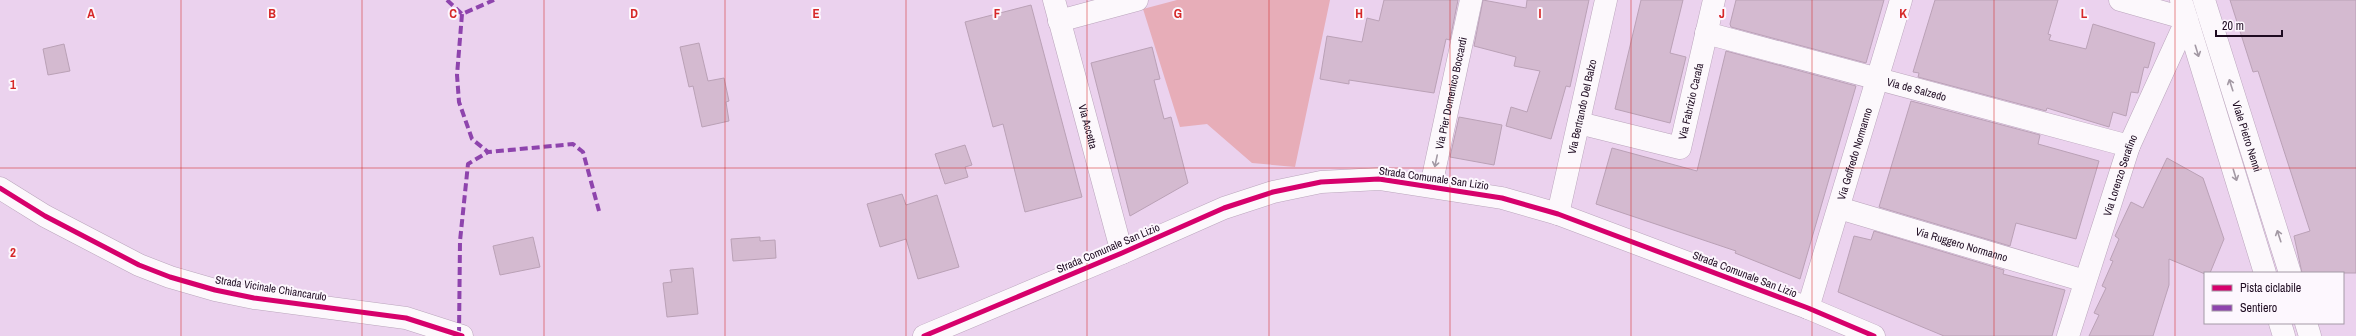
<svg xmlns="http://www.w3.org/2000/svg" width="2356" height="336" font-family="'Archivo Narrow',sans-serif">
<rect width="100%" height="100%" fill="#ebd2ee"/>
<path fill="#e7adb8" d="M 1177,0 L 1330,0 L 1295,167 L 1252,163 L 1207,124 L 1180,127 L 1143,9 Z"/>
<g fill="#d4bad0" stroke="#baa1b6">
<path d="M 1384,0 L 1458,0 L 1450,40 L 1446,39 L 1434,93 L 1349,80 L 1349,84 L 1320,79 L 1327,36 L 1362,42 L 1367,18 L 1379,21 Z"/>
<path d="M 1483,0 L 1526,8 L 1527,0 L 1589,0 L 1570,87 L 1566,86 L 1551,139 L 1506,126 L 1511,107 L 1527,112 L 1540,71 L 1514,66 L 1516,57 L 1474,46 Z"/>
<path d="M 1641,0 L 1683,0 L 1670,53 L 1686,57 L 1670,123 L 1615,109 Z"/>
<path d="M 1736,0 L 1884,0 L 1866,63 L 1731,27 L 1730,24 Z"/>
<path d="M 1935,0 L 2058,0 L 2048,34 L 2051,35 L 2049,40 L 2086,49 L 2093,24 L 2155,43 L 2148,68 L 2144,67 L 2138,93 L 2131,92 L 2126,116 L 2113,112 L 2109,127 L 2047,108 L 2046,111 L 1918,77 L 1919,73 L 1913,72 Z"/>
<path d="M 2230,0 L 2356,0 L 2356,273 L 2302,273 L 2294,236 L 2310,231 L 2258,71 L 2253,72 Z"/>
<path d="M 1031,5 L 1082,197 L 1025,212 L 1003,124 L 993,127 L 965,22 Z"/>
<path d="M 699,43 L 708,81 L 724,78 L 729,101 L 726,102 L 729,121 L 702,127 L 693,86 L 689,87 L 680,47 Z"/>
<path d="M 64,44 L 70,71 L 48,75 L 43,49 Z"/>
<path d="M 1152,47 L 1160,79 L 1154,80 L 1164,119 L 1171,117 L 1188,183 L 1130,216 L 1091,63 Z"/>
<path d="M 1726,51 L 1856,86 L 1800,279 L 1735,253 L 1736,251 L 1596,204 L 1612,148 L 1697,171 Z"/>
<path d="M 1911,101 L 2040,135 L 2038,144 L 2099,161 L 2076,239 L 2016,223 L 2010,246 L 1879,207 Z"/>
<path d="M 1459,117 L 1502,125 L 1494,165 L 1450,157 Z"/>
<path d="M 965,145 L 972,165 L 965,167 L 968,177 L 945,184 L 935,154 Z"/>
<path d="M 2167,158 L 2203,178 L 2224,239 L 2210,273 L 2205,274 L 2169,259 L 2169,285 L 2153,336 L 2089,336 L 2099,315 L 2094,313 L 2106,288 L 2102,286 L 2113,261 L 2110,260 L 2119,239 L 2115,236 L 2131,202 L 2143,208 Z"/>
<path d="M 902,194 L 906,205 L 937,195 L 959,267 L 918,279 L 906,239 L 880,247 L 867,204 Z"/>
<path d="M 1874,231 L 2004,270 L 2003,274 L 2065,290 L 2052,336 L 1944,336 L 1838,292 L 1854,236 L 1871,240 Z"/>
<path d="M 533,237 L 540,267 L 500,275 L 493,246 Z"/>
<path d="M 760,237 L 760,241 L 775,240 L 776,258 L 733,261 L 731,239 Z"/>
<path d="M 693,268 L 698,314 L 667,317 L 663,283 L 672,282 L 670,270 Z"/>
</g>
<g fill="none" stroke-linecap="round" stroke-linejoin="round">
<defs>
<g id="minor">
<path id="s1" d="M 1054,0 L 1122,253"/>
<path d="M 1059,21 L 1137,0"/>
<path id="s2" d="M 1706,33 L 2129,146"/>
<path id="s3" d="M 1579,123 L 1680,148 L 1714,0"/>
<path id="s4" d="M 1431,186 L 1471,0"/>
<path d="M 0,188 L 45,216 L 139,265 L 170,277 L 215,290 L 254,298 L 406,318 L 462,336"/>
<path id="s5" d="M 1839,208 L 2085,281"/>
<path id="s6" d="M 1558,214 L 1606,0"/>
<path id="s7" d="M 1808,308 L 1901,0"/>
<path id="s8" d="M 2068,336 L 2129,146 L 2187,19 L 2120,0"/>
</g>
<path id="tertiary" d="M 924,336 L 1122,253 L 1224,208 L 1273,192 L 1321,182 L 1379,179 L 1502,198 L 1558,214 L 1808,308 L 1874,336"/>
<g id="secondary">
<path d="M 2181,0 L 2265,273"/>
<path id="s9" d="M 2204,0 L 2290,273"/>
<path d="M 2280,323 L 2284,336"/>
<path d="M 2306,323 L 2310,336"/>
</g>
</defs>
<use href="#minor" stroke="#baa5bc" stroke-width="23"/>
<use href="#tertiary" stroke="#baa5bc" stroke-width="23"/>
<use href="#secondary" stroke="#baa5bc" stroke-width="23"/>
<use href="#minor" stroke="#fcf8fc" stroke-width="22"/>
<use href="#tertiary" stroke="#fcf8fc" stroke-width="22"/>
<use href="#secondary" stroke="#fcf8fc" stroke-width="22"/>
<g stroke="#8e44ad" stroke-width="4" stroke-dasharray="8 4" stroke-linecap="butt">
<path d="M 447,0 L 462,14 L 494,0"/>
<path d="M 462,14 L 457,75 L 459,102 L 472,139 L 488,152 L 573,144 L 583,152 L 599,211"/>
<path d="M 459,335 L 460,241 L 468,164 L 488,152"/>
</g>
<defs>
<g id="cycleway">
<path d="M 0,188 L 45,216 L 139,265 L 170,277 L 215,290 L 254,298 L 406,318 L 462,336"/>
<path d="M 924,336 L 1122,253 L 1224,208 L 1273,192 L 1321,182 L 1379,179 L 1502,198 L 1558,214 L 1808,308 L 1874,336"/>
</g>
</defs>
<use href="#cycleway" stroke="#fdf7fe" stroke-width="8"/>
<use href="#cycleway" stroke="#d6006c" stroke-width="5"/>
</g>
<defs><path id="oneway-shaft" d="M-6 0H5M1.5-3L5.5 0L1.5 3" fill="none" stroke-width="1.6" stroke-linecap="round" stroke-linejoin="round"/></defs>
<g stroke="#a399a4">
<use href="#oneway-shaft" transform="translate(2197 51) rotate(73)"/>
<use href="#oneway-shaft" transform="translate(2231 85) rotate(-108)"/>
<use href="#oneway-shaft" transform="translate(1436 161) rotate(102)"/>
<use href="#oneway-shaft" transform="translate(2235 175) rotate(73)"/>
<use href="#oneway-shaft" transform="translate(2279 236) rotate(-108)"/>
</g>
<path fill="none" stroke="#d62828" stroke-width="1" stroke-opacity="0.55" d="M 181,0 L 181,336M 362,0 L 362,336M 544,0 L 544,336M 725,0 L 725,336M 906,0 L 906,336M 1087,0 L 1087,336M 1269,0 L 1269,336M 1450,0 L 1450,336M 1631,0 L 1631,336M 1812,0 L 1812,336M 1994,0 L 1994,336M 2175,0 L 2175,336M 0,168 L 2356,168"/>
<g text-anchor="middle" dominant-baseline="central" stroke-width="4" stroke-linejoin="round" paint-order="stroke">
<g font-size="11" fill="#1e0b21" stroke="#fdf7fe">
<text stroke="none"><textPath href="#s2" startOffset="218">Via de Salzedo</textPath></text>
<text stroke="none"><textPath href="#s4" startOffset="95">Via Pier Domenico Boccardi</textPath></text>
<text stroke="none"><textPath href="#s3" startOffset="152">Via Fabrizio Carafa</textPath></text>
<text stroke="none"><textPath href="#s6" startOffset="110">Via Bertrando Del Balzo</textPath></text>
<text stroke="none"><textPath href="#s1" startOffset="131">Via Accetta</textPath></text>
<text stroke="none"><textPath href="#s9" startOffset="143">Viale Pietro Nenni</textPath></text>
<text stroke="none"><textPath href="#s7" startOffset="161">Via Goffredo Normanno</textPath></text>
<text stroke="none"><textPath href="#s8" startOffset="169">Via Lorenzo Serafino</textPath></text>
<text transform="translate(1434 178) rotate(8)">Strada Comunale San Lizio</text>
<text stroke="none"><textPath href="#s5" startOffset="128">Via Ruggero Normanno</textPath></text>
<text transform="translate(1108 248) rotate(-23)">Strada Comunale San Lizio</text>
<text transform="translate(1745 274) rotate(21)">Strada Comunale San Lizio</text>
<text transform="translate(271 288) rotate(9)">Strada Vicinale Chiancarulo</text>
</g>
</g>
<g font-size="13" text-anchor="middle" font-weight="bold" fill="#d62828" stroke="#fdf7fe" stroke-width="4" stroke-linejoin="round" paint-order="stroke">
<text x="91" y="18">A</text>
<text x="272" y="18">B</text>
<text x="453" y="18">C</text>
<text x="634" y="18">D</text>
<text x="816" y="18">E</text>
<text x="997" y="18">F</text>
<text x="1178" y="18">G</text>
<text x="1359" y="18">H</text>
<text x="1540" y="18">I</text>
<text x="1722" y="18">J</text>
<text x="1903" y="18">K</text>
<text x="2084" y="18">L</text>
<text x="13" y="89">1</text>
<text x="13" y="257">2</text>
</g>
<rect x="2204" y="272" width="140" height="52" fill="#fdf7fe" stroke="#a499a6"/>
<rect x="2212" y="285" width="20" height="6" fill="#d6006c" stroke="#a499a6"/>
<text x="2240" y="292" font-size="12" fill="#1e0b21">Pista ciclabile</text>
<rect x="2212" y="305" width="20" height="6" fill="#8e44ad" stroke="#a499a6"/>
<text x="2240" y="312" font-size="12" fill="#1e0b21">Sentiero</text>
<path d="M2216 30v6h66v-6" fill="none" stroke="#1e0b21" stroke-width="2"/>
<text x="2222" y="30" font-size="12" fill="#1e0b21" stroke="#fdf7fe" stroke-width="3" paint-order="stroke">20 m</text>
</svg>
